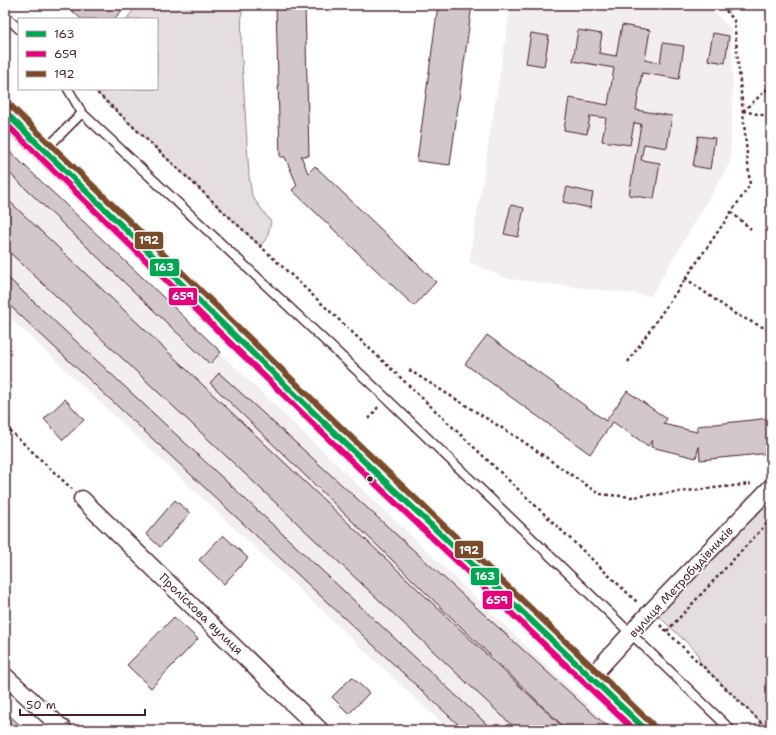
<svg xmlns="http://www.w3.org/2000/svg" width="776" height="735" font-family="'Shantell Sans',sans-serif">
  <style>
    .built { fill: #f2eeef }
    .green { fill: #e5dee0; stroke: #987e86 }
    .building { fill: #d2c7cb; stroke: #4a1f2b }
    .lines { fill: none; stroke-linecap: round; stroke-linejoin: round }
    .lane-casing { stroke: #4a1f2b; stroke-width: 11 }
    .street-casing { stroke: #4a1f2b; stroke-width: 19 }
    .primary-casing { stroke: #4a1f2b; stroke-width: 25 }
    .path { stroke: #4a1f2b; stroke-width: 2.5; stroke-dasharray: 3 3; stroke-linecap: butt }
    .lane { stroke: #fff; stroke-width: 8 }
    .street { stroke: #fff; stroke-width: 16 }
    .primary { stroke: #fff; stroke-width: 22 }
    .bus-1-casing { stroke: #fff; stroke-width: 9 }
    .bus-2-casing { stroke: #fff; stroke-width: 9 }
    .bus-3-casing { stroke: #fff; stroke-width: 9 }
    .bus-1 { stroke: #00a651; stroke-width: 6 }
    .bus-2 { stroke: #e5007d; stroke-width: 6 }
    .bus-3 { stroke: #7a4b2a; stroke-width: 6 }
    .bus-dot { fill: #4a1f2b; stroke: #fff; stroke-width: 1.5 }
    .labels { text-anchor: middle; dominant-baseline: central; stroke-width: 3.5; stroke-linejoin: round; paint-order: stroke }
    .street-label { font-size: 12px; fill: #4a1f2b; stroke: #fff }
    .line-badge { stroke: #fff; stroke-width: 1.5 }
    .badge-label { font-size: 11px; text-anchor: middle; font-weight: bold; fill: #fff }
  </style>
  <rect width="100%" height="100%" fill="#fff"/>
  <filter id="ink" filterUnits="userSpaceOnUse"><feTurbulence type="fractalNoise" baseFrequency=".025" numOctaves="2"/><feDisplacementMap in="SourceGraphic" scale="8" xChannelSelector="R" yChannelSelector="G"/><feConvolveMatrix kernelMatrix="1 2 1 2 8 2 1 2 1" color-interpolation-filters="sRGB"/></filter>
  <g filter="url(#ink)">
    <g class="built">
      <polygon points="511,5 706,5 731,28 733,85 730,163 651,296 508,279 469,262"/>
      <polygon points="5,147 614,730 449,730 5,313"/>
    </g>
    <g class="green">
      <polygon points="138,5 242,5 241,44 249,176 252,196 271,222 267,238 260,246 93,89 157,89 157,19 126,19"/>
      <polygon points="771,487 771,730 769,730 700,663 697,652 652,610"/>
    </g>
    <g class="building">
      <polygon points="66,5 127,5 114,19 81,19"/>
      <polygon points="276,5 305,5 309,156 301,156 308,173 315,166 436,282 414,306 292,190 297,185 285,157 280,157"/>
      <polygon points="438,5 472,5 450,165 417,161"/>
      <polygon points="536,5 553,5 553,8"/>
      <polygon points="622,25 650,30 645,60 660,63 663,43 684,46 679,79 642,73 636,110 672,116 667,148 644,144 641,160 660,163 654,199 629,195 641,124 634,123 630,145 602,141 606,118 590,116 587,134 564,130 569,98 608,105 614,68 573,61 578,30 602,34 599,53 616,56"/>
      <polygon points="531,33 549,36 544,66 526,63"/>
      <polygon points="713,33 729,36 725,63 708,60"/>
      <polygon points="698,136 715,138 710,169 693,166"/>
      <polygon points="5,147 221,352 210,364 5,169"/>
      <polygon points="567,187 593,193 590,208 563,202"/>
      <polygon points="5,197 566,730 517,730 5,248"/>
      <polygon points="511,205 524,208 518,237 504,234"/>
      <polygon points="5,275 493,730 464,730 5,301"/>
      <polygon points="487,335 606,421 627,391 667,419 663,424 697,432 697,426 770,418 771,453 700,460 699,446 696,458 651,447 652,440 648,446 613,422 590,454 465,364"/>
      <polygon points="219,373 611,730 567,730 210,383"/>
      <polygon points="65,399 84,420 63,440 44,419"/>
      <polygon points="175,500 190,513 160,547 146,534"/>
      <polygon points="223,535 248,558 224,584 199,560"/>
      <polygon points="174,617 198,639 151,688 127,665"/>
      <polygon points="352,677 369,693 349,714 332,697"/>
      <polygon points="7,713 23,728 21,730 5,730 5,715"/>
    </g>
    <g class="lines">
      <g class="lane-casing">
        <g id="lane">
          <polyline points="5,16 19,29"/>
          <polyline points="68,89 82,113"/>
          <polyline points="45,150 82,113 386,398 731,730"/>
        </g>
      </g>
      <g class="street-casing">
        <g id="street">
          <polyline points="82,499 320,730"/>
          <polyline points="5,676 64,730"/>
          <polyline points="591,677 652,610 771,487"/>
        </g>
      </g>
      <g class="primary-casing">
        <polyline id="primary" points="5,112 347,445 646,730"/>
      </g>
      <g class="path">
        <polyline points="93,89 402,379 638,603"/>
        <polyline points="743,111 771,86"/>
        <polyline points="743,111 771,117"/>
        <polyline points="731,212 751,229"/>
        <polyline points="685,278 735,314 771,331"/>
        <polyline points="628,362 750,185 734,20 721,5"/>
        <polyline points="409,370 518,438 599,494 631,497 751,484"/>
        <polyline points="369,419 378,407"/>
        <polyline points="5,426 72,489"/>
        <polyline points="660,625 769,730"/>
        <polyline points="667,631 771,519"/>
      </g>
      <use href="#lane" class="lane"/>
      <use href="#street" class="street"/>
      <use href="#primary" class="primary"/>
      <g class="bus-1-casing">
        <polyline id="bus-1" points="5,112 347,445 646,730"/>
      </g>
      <g class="bus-2-casing">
        <polyline id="bus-2" points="5,123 341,451 634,730"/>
      </g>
      <g class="bus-3-casing">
        <polyline id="bus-3" points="11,106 353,439 652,724"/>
      </g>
      <use href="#bus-1" class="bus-1"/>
      <use href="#bus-2" class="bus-2"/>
      <use href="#bus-3" class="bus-3"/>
    </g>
  </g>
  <circle class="bus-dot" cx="370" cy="479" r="3.5"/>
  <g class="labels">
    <g class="street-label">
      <text transform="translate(681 582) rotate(-47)">вулиця Метробудівників</text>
      <text transform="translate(201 614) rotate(44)">Проліскова вулиця</text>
    </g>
  </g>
  <g class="line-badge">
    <rect x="134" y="231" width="30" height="19" rx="4" fill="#7a4b2a"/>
    <rect x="149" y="258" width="31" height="19" rx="4" fill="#00a651"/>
    <rect x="168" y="287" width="30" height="19" rx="4" fill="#e5007d"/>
    <rect x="454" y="540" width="30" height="19" rx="4" fill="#7a4b2a"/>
    <rect x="470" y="567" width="30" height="19" rx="4" fill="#00a651"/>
    <rect x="482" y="590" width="31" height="20" rx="4" fill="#e5007d"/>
  </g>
  <g class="badge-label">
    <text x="149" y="244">192</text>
    <text x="164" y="271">163</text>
    <text x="183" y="300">659</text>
    <text x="469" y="554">192</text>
    <text x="485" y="580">163</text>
    <text x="497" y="604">659</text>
  </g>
  <rect width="776" height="735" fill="none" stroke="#fff" stroke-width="20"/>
  <rect x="10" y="10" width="756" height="715" fill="none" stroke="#4a1f2b" stroke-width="1.5" filter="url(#ink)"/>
  <rect x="18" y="18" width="140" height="72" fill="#ffffff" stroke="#b7a5aa"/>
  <rect x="26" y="31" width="20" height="6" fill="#00a651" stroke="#b7a5aa"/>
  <text x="54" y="38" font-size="12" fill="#4a1f2b">163</text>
  <rect x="26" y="51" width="20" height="6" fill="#e5007d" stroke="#b7a5aa"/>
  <text x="54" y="58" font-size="12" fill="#4a1f2b">659</text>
  <rect x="26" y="71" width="20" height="6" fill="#7a4b2a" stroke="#b7a5aa"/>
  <text x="54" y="78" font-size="12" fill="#4a1f2b">192</text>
  <path d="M20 709v6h125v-6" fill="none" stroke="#4a1f2b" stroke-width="2"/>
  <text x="26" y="709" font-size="12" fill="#4a1f2b" stroke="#ffffff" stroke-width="3" paint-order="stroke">50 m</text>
</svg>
